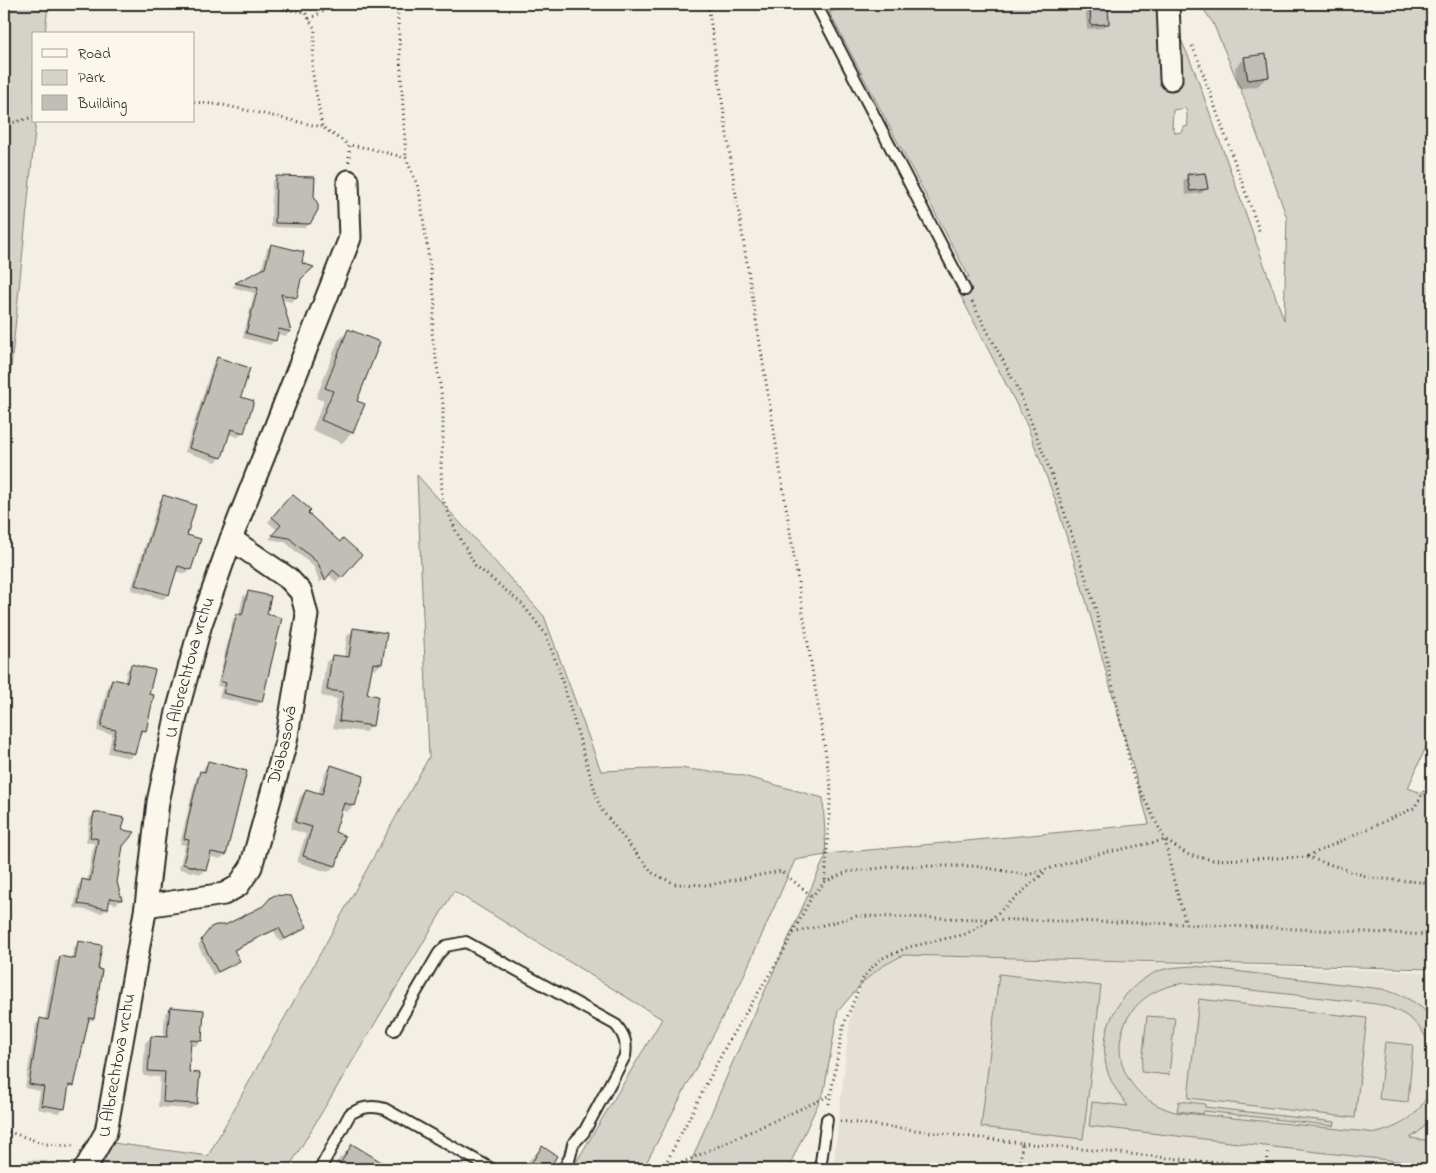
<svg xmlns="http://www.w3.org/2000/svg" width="1436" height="1173" font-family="'Indie Flower',sans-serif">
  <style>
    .built { fill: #e4e0d6 }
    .green { fill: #d5d2c9; stroke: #807e7a; fill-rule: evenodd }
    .shadow { fill: #0003 }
    .building { fill: #c0beb6; stroke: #2b2b2b }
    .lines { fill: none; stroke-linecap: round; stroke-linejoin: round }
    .service-casing { stroke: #2b2b2b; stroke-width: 14 }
    .minor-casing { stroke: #2b2b2b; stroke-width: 25 }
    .path { stroke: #2b2b2b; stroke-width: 3; stroke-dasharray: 1 4; stroke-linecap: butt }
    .service { stroke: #fbf7ec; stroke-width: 10 }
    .minor { stroke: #fbf7ec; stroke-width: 21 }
    .labels { text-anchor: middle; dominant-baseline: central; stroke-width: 5; stroke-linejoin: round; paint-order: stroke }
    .street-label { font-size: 18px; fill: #2b2b2b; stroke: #fbf7ec }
  </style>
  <rect width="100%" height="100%" fill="#f3efe4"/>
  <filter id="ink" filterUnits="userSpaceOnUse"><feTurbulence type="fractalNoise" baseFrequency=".02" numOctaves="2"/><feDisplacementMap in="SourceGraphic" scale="10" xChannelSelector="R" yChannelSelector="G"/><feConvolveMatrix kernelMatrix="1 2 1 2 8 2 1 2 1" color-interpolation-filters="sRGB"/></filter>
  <g filter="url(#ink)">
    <polygon class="built" points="903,955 1432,972 1432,1169 833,1169 851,1010 864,981 881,967"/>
    <g class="green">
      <polygon points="4,4 48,4 45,34 34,34 34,121 36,121 6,417 4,428"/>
      <path d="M863,4H1166L1195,72L1284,320L1287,218L1241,90L1213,23L1200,4H1432V733L1408,788L1432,797V969L903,955L881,967L864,981L838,1011L824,1091L792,1160L791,1169H688L731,1066L826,855L795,860L741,982L643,1169H572L662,1019L454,891L288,1169H99L113,1143L208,1156L429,757L417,475L544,616L601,771L678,768L740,775L823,798L826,854L1149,824L1085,597L1055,499L1026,423L952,279L969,277L829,12ZM1108,7L1109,23L1091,25L1090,8ZM1266,55L1269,77L1248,80L1244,57ZM1186,108L1188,126L1183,127V132L1175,133L1174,128H1172L1173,110ZM1196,172L1197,174L1205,173L1208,189L1190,191L1187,174Z"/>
      <path d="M1194,966L1382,989C1402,995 1420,1002 1432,1019V1054C1424,1024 1406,1011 1377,1004L1187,983C1105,990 1095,1090 1175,1112L1377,1133C1406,1125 1422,1113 1432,1084V1118L1420,1131L1410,1138L1432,1141V1165L1089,1126L1092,1102L1128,1106C1120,1095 1112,1085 1108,1073C1095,1033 1119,989 1156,972C1168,967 1181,967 1194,966Z"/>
      <polygon points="999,974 1101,986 1083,1139 981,1127"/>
      <polygon points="1199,999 1367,1018 1355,1118 1188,1098"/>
      <polygon points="1147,1016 1175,1018 1169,1075 1141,1072"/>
      <polygon points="1385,1042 1413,1045 1408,1102 1379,1099"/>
      <polygon points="1179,1101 1205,1104 1205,1107 1335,1122 1334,1126 1204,1111 1203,1114 1177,1111"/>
    </g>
    <g class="shadow">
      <polygon points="1090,9 1108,23 1103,28 1087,29 1086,14"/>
      <polygon points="1245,58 1268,76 1258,86 1238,89 1235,68"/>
      <polygon points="1188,176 1207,188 1202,193 1186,195 1183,181"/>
      <polygon points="277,177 309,224 304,228 271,227 272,182"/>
      <polygon points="271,245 300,279 296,297 291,302 281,299 290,332 286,336 277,334 275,340 270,345 243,338 254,293 232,287 236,284 261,271 267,249"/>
      <polygon points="348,331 356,402 363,405 352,433 342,443 312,430 324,401 316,398 338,341"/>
      <polygon points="217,359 239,397 243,433 238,437 228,434 221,457 216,462 185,452 213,363"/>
      <polygon points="164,497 186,535 199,539 190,570 185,574 175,571 167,595 163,599 131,590 159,501"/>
      <polygon points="287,500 307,513 340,543 360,555 336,582 328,574 320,583 314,567 285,542 269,539 277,530 268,522"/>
      <polygon points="248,592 265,615 280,619 261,702 256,706 219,698 222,687 217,686 233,619 239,615 243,597"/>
      <polygon points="354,629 381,664 375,670 370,669 366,695 376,697 372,726 365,732 333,728 337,699 321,696 326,662 333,656 344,658 347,636"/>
      <polygon points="132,666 148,695 144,730 140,735 134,753 130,758 108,753 112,734 97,731 108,685 112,681 124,683 127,670"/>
      <polygon points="208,763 225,855 220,859 208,856 205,869 201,874 179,869 185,845 180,844 196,778 202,774 204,767"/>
      <polygon points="331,767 354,805 347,812 341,810 333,833 335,866 328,872 297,862 306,834 290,829 300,797 306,790 318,794 325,773"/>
      <polygon points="94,814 121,831 116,882 121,900 116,904 108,902 107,909 102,913 74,908 78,885 83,880 87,881 94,843 86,842 90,818"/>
      <polygon points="305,927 301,932 280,942 274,931 234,951 238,960 234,965 213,975 198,945 212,928"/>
      <polygon points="79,942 97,970 93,1018 88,1023 86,1022 73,1085 67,1090 64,1109 59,1113 37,1109 40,1091 25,1088 36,1024 41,1020 45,1020 55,962 60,958 71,960 74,947"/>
      <polygon points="170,1008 201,1041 195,1046 190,1046 188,1073 196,1104 190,1109 158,1107 160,1077 143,1076 145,1043 151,1037 163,1038 165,1014"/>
      <polygon points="352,1146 391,1169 332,1169 337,1161"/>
      <polygon points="542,1148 556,1156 548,1169 523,1169 527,1162"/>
      <polygon points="4,1160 27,1162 29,1160 47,1161 46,1169 4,1169"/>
      <polygon points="1101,1165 1145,1169 1097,1169"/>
    </g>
    <g class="building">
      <polygon points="1108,7 1109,24 1091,25 1090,8"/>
      <polygon points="1266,54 1269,77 1248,80 1244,57"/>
      <polygon points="1205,173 1208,189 1190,191 1187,175"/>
      <polygon points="276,176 315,177 314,196 318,205 318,210 310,224 275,223"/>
      <polygon points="271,244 304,252 302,263 314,267 301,279 297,298 281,294 291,332 279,329 276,341 246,333 258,288 235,283 265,268"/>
      <polygon points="348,329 380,342 357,401 365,404 353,433 321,420 333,391 325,388"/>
      <polygon points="217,357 250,368 241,397 254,401 244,433 231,429 222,458 189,448"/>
      <polygon points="292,494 311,510 308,513 340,542 343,538 362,555 342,578 333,570 325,580 318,563 289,538 272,535 281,525 272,517"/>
      <polygon points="163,495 196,505 187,535 201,539 191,570 178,566 169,595 135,585"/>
      <polygon points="248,591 271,596 267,614 282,618 262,702 223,693 226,683 220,681 237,613 242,615"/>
      <polygon points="353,628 387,633 382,664 373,663 367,694 378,696 373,726 339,721 343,692 327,690 332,655 349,657"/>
      <polygon points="131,664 155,670 149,694 154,695 146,731 141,730 135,754 112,748 116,730 101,727 112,679 127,682"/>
      <polygon points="208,761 247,771 226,855 211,852 206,870 183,864 189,840 184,839 190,811 200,771 205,772"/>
      <polygon points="331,765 364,776 355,806 344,803 335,832 345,836 336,866 303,856 312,827 295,822 306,789 322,794"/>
      <polygon points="94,812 125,818 122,830 135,832 123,846 117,882 122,900 110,898 108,909 78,904 82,879 90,881 98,839 90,837"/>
      <polygon points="275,895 291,896 307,927 285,939 279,928 257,938 234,950 240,961 218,972 201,940 211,927 216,925 225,925 263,906 271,897"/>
      <polygon points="78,941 102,945 98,969 102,970 94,1019 89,1018 74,1086 69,1085 65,1109 41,1105 44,1087 29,1084 40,1018 48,1020 60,956 75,959"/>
      <polygon points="170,1007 204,1010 202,1041 191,1040 189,1072 200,1073 197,1104 163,1102 165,1072 148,1071 151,1036 167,1037"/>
      <polygon points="352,1144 393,1169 337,1169"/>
      <polygon points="542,1146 557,1156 549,1169 528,1169"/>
    </g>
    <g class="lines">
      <g class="service-casing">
        <g id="service">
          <polyline points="816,4 965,290"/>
          <path d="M394,1030L439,953L446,946L466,942L616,1025C625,1036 627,1043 625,1056L584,1132L573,1144L570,1157L564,1169"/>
          <path d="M320,1169L350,1114C362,1107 372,1105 385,1109L492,1169"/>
          <polyline points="820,1169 827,1119"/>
        </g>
      </g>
      <g class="minor-casing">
        <g id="minor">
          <polyline points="1168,4 1171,79"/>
          <path id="s1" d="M146,906L224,894L238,886L251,867L286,742L307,615L301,592L289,579L231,539"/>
          <path id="s2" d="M85,1169L106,1132L146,906L158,802L177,712L201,624L231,539L350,238L348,181"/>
        </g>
      </g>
      <g class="path">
        <polyline points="242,4 305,12 315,29 312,69 322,127 349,145"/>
        <polyline points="397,4 406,158"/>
        <polyline points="708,4 733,176 831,787 825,882"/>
        <polyline points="309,19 337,4"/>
        <polyline points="1192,46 1198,59 1260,233"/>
        <polyline points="4,61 8,4"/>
        <polyline points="194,102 223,105 322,127"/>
        <polyline points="4,125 34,117"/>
        <polyline points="349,162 349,145 368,148 406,158 419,189 435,303 432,333 443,404 443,442 441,465 442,497 456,531 475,565 522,604 545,633 558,667 600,808 635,852 653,873 675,884 709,885 781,871 812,896"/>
        <polyline points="972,302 1019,391 1053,478 1094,603 1133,776 1165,840 1172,874 1186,924"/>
        <polyline points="1308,856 1414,808 1432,778"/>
        <polyline points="793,933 857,916 1186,924 1432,935"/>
        <polyline points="829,1104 843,1027 864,976 880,959 909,947 966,934 990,920 1046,871"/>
        <polyline points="840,1121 1022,1143 1020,1169"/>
        <polyline points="4,1130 45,1144 76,1146"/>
        <polyline points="1022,1143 1208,1162 1221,1162 1262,1169"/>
        <polyline points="663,1169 729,1040 782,954 812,896 825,882 847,872 897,866 975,866 1028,875 1094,855 1165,840 1189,855 1213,860 1307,857 1372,878 1432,883"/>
        <polyline points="668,1169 831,1095"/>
        <polyline points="1267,1169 1268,1152"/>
      </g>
      <use href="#service" class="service"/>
      <use href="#minor" class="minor"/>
    </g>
  </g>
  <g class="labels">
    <g class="street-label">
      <text stroke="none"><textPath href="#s2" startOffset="515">U Albrechtova vrchu</textPath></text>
      <text stroke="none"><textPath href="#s1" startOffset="244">Diabasová</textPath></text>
      <text stroke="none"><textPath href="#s2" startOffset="110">U Albrechtova vrchu</textPath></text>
    </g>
  </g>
  <rect width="1436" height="1173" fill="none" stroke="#fbf7ec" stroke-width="20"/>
  <rect x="10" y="10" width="1416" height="1153" fill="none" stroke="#2b2b2b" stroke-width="2" filter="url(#ink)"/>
  <rect x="32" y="32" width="162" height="90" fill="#fbf7ec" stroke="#a8a59f"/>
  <rect x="42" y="49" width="25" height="8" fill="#fbf7ec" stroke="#a8a59f"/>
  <text x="78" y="58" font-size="15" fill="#2b2b2b">Road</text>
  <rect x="42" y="70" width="25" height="15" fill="#d5d2c9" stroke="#a8a59f"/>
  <text x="78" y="82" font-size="15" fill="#2b2b2b">Park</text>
  <rect x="42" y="95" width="25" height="15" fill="#c0beb6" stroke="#a8a59f"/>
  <text x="78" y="108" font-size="15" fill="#2b2b2b">Building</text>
</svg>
